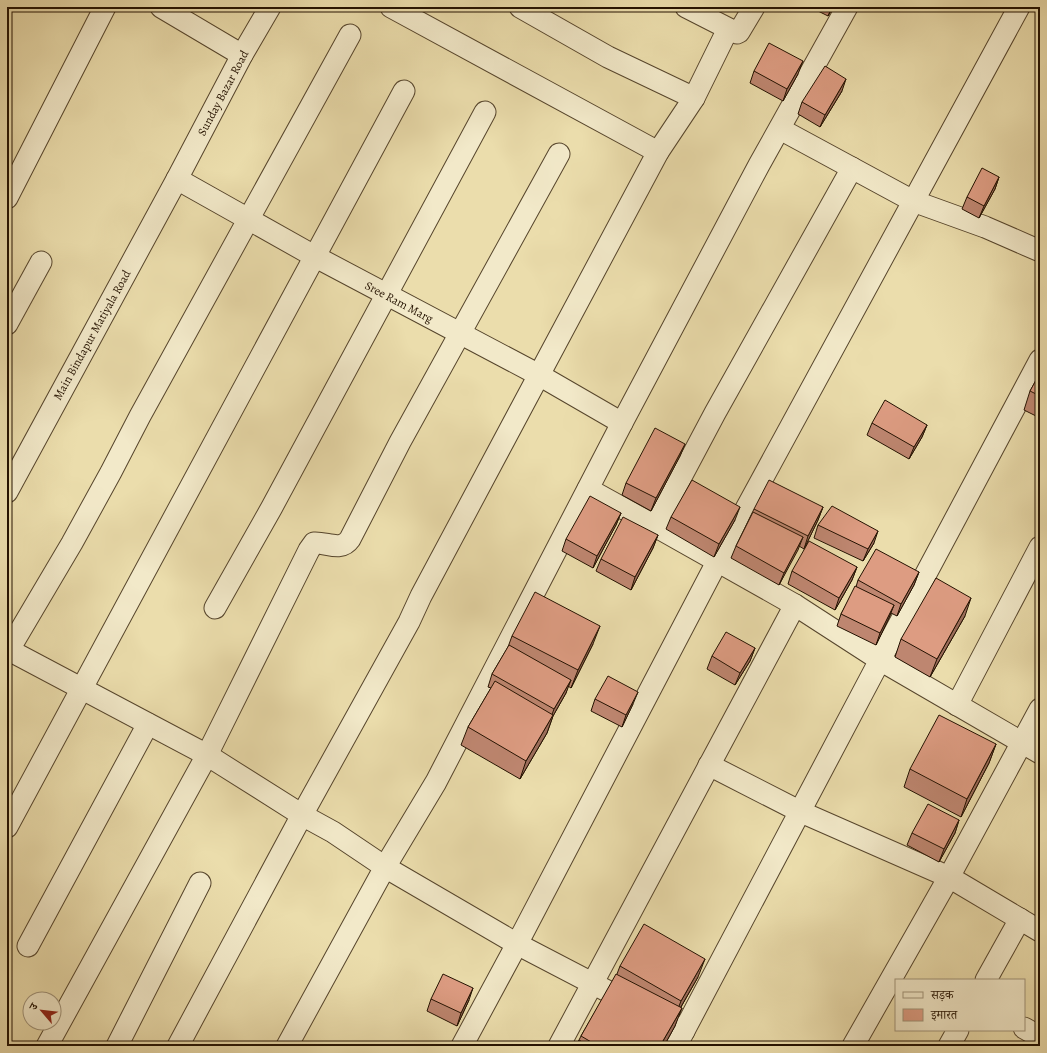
<svg xmlns="http://www.w3.org/2000/svg" width="1047" height="1053" font-family="Alegreya,'Noto Serif Devanagari',serif">
  <style>
    .lines { fill: none; stroke-linecap: round; stroke-linejoin: round }
    .street-casing { stroke: #56452c; stroke-width: 23 }
    .street { stroke: #f2e9c9; stroke-width: 21 }
    .wall { fill: #be8670; stroke: #241201 }
    .shaded-wall { fill: #9b6d5b; stroke: #241201 }
    .building { fill: #dd9c82; stroke: #241201 }
    .labels { text-anchor: middle; dominant-baseline: central; stroke-width: 3.5; stroke-linejoin: round; paint-order: stroke }
    .street-label { font-size: 12px; fill: #241201; stroke: #f2e9c9 }
  </style>
  <rect width="100%" height="100%" fill="#ebddac"/>
  <filter id="stains"><feTurbulence type="fractalNoise" baseFrequency=".005" numOctaves="4"/><feColorMatrix values="0 0 0 0 .2 0 0 0 0 .09 0 0 0 0 .02 0 0 0 .5 -.17"/></filter>
  <radialGradient id="worn" r=".72"><stop offset=".6" stop-color="#630" stop-opacity="0"/><stop offset="1" stop-color="#630" stop-opacity=".3"/></radialGradient>
  <g class="lines">
    <g class="street-casing">
      <g id="street">
        <polyline points="161,7 242,55"/>
        <polyline points="391,7 658,152"/>
        <polyline points="520,7 608,57 694,98"/>
        <polyline points="686,7 737,33 739,32 754,7"/>
        <polyline points="780,129 913,201 985,227 1040,251"/>
        <polyline points="177,179 314,256 539,375 622,423"/>
        <polyline points="7,198 105,7"/>
        <polyline points="7,324 41,262"/>
        <polyline points="588,489 655,526 715,413 852,168"/>
        <polyline points="7,492 177,179 242,55 270,7"/>
        <polyline points="655,526 795,605 880,660 1040,360"/>
        <polyline points="215,608 272,507 485,112"/>
        <polyline points="7,649 207,755 302,815 333,832 385,867 517,944 684,1031"/>
        <polyline points="7,653 72,543 111,472 140,416 350,35"/>
        <polyline points="957,705 1040,547"/>
        <polyline points="709,765 801,812 949,877 1040,931"/>
        <polyline points="7,827 404,91"/>
        <polyline points="28,946 148,724"/>
        <polyline points="986,980 1020,919"/>
        <polyline points="1024,1028 1040,1037"/>
        <path d="M47,1046L207,755L309,550L314,543C327,542 341,552 350,539L400,442L559,154"/>
        <polyline points="117,1046 200,883"/>
        <polyline points="178,1046 302,815 409,622 421,596 658,152 694,98 728,29"/>
        <polyline points="287,1046 385,867 436,782 622,423 759,165 847,7"/>
        <polyline points="462,1046 517,944 717,562 1019,7"/>
        <polyline points="559,1046 795,605"/>
        <polyline points="676,1046 880,660 1040,753"/>
        <polyline points="853,1046 949,877 1040,709"/>
        <polyline points="949,1046 958,1030"/>
      </g>
    </g>
    <use href="#street" class="street"/>
  </g>
  <g class="wall">
    <polygon points="810,7 833,7 828,16"/>
    <polygon points="754,71 798,74 783,101 750,83"/>
    <polygon points="842,91 820,127 798,114 802,102"/>
    <polygon points="999,177 995,189 979,218 962,209 967,197"/>
    <polygon points="1040,373 1040,418 1024,410 1030,391"/>
    <polygon points="872,423 927,425 922,437 909,459 867,435"/>
    <polygon points="685,444 680,456 651,511 622,495 626,483"/>
    <polygon points="823,507 818,520 804,549 799,546 779,585 731,558 736,546 754,509"/>
    <polygon points="621,513 616,525 593,568 562,551 566,539"/>
    <polygon points="671,517 735,520 714,557 666,529"/>
    <polygon points="818,525 874,543 863,561 814,538"/>
    <polygon points="658,535 653,548 631,590 596,571 601,559"/>
    <polygon points="857,567 852,580 835,610 788,584 792,571"/>
    <polygon points="919,572 914,585 897,616 891,613 876,645 837,626 841,614 856,587 858,580"/>
    <polygon points="965,616 930,677 895,657 901,639"/>
    <polygon points="512,636 593,644 571,688 568,686 566,693 553,716 547,733 520,779 461,745 468,727 491,688 488,687 492,674 508,647"/>
    <polygon points="755,648 750,661 735,685 707,669 712,656"/>
    <polygon points="595,699 633,704 622,727 591,711"/>
    <polygon points="996,744 989,763 961,817 904,787 910,769"/>
    <polygon points="959,820 955,833 939,862 907,845 912,833"/>
    <polygon points="620,966 698,977 681,1007 675,1026 664,1046 576,1046 581,1036 617,974"/>
    <polygon points="431,999 469,1000 457,1026 427,1011"/>
  </g>
  <g class="shaded-wall">
    <polygon points="832,7 833,7 828,16"/>
    <polygon points="803,61 798,74 783,101 787,89"/>
    <polygon points="846,79 842,91 820,127 825,115"/>
    <polygon points="999,177 995,189 979,218 984,206"/>
    <polygon points="927,425 922,437 909,459 914,447"/>
    <polygon points="685,444 680,456 651,511 656,498"/>
    <polygon points="740,507 735,520 714,557 719,544"/>
    <polygon points="823,507 818,520 804,549 808,536"/>
    <polygon points="621,513 616,525 593,568 597,556"/>
    <polygon points="878,531 874,543 863,561 868,549"/>
    <polygon points="658,535 653,548 631,590 635,577"/>
    <polygon points="803,537 798,550 779,585 784,573"/>
    <polygon points="857,567 852,580 835,610 839,598"/>
    <polygon points="919,572 914,585 897,616 901,604"/>
    <polygon points="971,598 965,616 930,677 937,659"/>
    <polygon points="894,605 889,618 876,645 880,633"/>
    <polygon points="600,626 593,644 571,688 578,670"/>
    <polygon points="755,648 750,661 735,685 740,673"/>
    <polygon points="571,680 566,693 553,716 547,733 520,779 526,761 550,720 554,709"/>
    <polygon points="638,692 633,704 622,727 626,715"/>
    <polygon points="996,744 989,763 961,817 967,799"/>
    <polygon points="959,820 955,833 939,862 944,849"/>
    <polygon points="705,959 698,977 674,1019 681,1001"/>
    <polygon points="473,988 469,1000 457,1026 461,1013"/>
    <polygon points="682,1008 675,1026 664,1046 660,1046"/>
  </g>
  <g class="building">
    <polygon points="769,43 803,61 787,89 754,71"/>
    <polygon points="825,66 846,79 825,115 802,102"/>
    <polygon points="982,168 999,177 984,206 967,197"/>
    <polygon points="1040,373 1040,396 1030,391"/>
    <polygon points="885,400 927,425 914,447 872,423"/>
    <polygon points="655,428 685,444 656,498 626,483"/>
    <polygon points="692,480 740,507 719,544 671,517"/>
    <polygon points="769,480 823,507 808,536 754,509"/>
    <polygon points="590,496 621,513 597,556 566,539"/>
    <polygon points="832,506 878,531 868,549 818,525"/>
    <polygon points="753,512 803,537 784,573 736,546"/>
    <polygon points="623,517 658,535 635,577 601,559"/>
    <polygon points="809,541 857,567 839,598 792,571"/>
    <polygon points="876,549 919,572 901,604 858,580"/>
    <polygon points="936,578 971,598 937,659 901,639"/>
    <polygon points="855,586 894,605 880,633 841,614"/>
    <polygon points="535,592 600,626 578,670 512,636"/>
    <polygon points="726,632 755,648 740,673 712,656"/>
    <polygon points="509,645 571,680 554,709 492,674"/>
    <polygon points="608,676 638,692 626,715 595,699"/>
    <polygon points="495,681 553,715 526,761 468,727"/>
    <polygon points="939,715 996,744 967,799 910,769"/>
    <polygon points="928,804 959,820 944,849 912,833"/>
    <polygon points="644,924 705,959 681,1001 620,966"/>
    <polygon points="7,971 10,973 7,978"/>
    <polygon points="443,974 473,988 461,1013 431,999"/>
    <polygon points="616,974 682,1008 660,1046 598,1046 581,1036"/>
    <polygon points="579,1040 589,1046 576,1046"/>
  </g>
  <g class="labels">
    <g class="street-label">
      <text transform="translate(223 93) rotate(-62)">Sunday Bazar Road</text>
      <text transform="translate(399 302) rotate(28)">Sree Ram Marg</text>
      <text transform="translate(92 335) rotate(-61)">Main Bindapur Matiyala Road</text>
    </g>
  </g>
  <rect width="1047" height="1053" fill="none" stroke="#ebddac" stroke-width="24"/>
  <rect x="8" y="8" width="1031" height="1037" fill="none" stroke="#241201" stroke-width="2"/>
  <rect x="12" y="12" width="1023" height="1029" fill="none" stroke="#241201"/>
  <rect x="895" y="979" width="130" height="52" fill="#f2e9c9" stroke="#a09379"/>
  <rect x="903" y="992" width="20" height="6" fill="#f2e9c9" stroke="#a09379"/>
  <text x="931" y="999" font-size="12" fill="#241201">सड़क</text>
  <rect x="903" y="1009" width="20" height="12" fill="#dd9c82" stroke="#a09379"/>
  <text x="931" y="1019" font-size="12" fill="#241201">इमारत</text>
  <g transform="translate(42 1011) rotate(298)"><circle r="19" fill="#f2e9c9" stroke="#a09379"/>
  <path d="M0-3L7 15L0 10L-7 15Z" fill="#8f2418"/>
  <text y="-6" font-size="11" font-weight="bold" text-anchor="middle" fill="#241201">उ</text>
  </g>
  <rect width="100%" height="100%" filter="url(#stains)"/>
  <rect width="100%" height="100%" fill="url(#worn)"/>
</svg>
